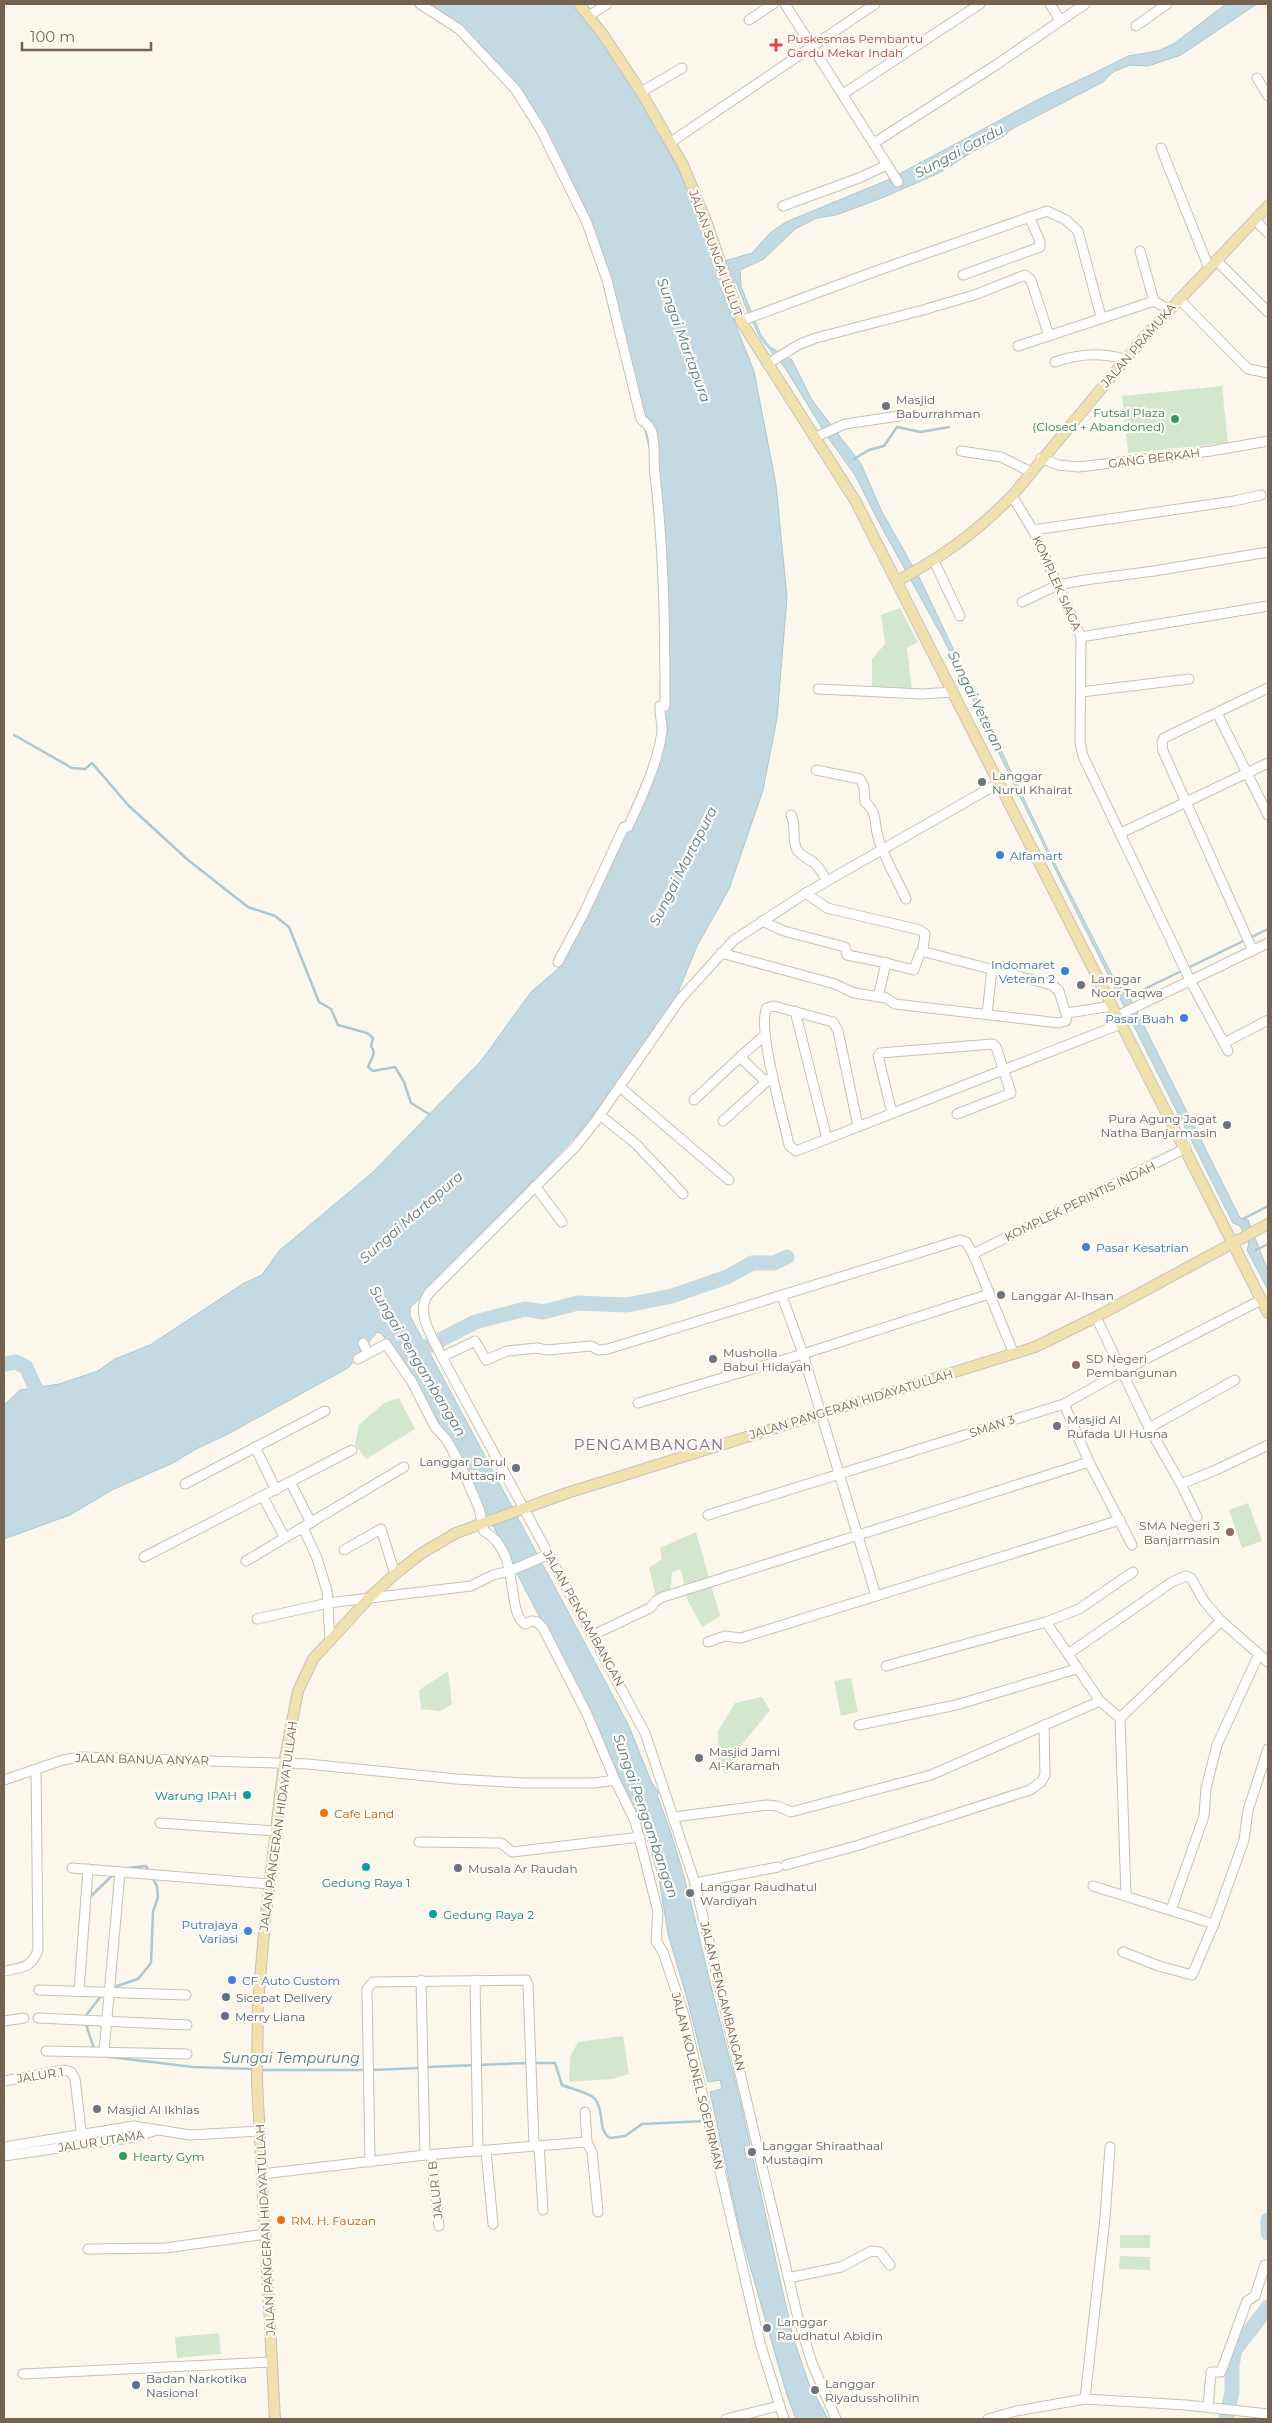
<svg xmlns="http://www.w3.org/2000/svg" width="1272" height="2423" font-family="Montserrat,sans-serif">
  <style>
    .green { fill: #d4e7cc }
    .water { fill: #c3dae3; stroke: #abc7d3 }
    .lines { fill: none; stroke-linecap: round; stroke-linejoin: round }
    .stream { stroke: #abc7d3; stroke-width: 2.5 }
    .river { stroke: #c3dae3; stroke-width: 15 }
    .minor-casing { stroke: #cabfb1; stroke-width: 11 }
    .major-casing { stroke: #c7c1ba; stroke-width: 12 }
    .minor { stroke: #fff; stroke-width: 9 }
    .major { stroke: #f0e1af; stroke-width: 10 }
    .health-dot { fill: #e0444e; stroke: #fdfbf3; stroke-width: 2 }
    .worship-dot { fill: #6b7280; stroke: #fdfbf3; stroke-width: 2 }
    .leisure-dot { fill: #2e9e5b; stroke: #fdfbf3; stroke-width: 2 }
    .shop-dot { fill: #3f7fe0; stroke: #fdfbf3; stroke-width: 2 }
    .education-dot { fill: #8d6e63; stroke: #fdfbf3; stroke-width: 2 }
    .culture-dot { fill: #0f9aa8; stroke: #fdfbf3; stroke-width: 2 }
    .food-dot { fill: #e8710a; stroke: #fdfbf3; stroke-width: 2 }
    .service-dot { fill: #5c6f8a; stroke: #fdfbf3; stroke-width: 2 }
    .labels { text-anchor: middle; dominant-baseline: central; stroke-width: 4.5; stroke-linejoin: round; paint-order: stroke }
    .health-label { font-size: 12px; fill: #be3a42; stroke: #fdfbf3; text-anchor: start }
    .street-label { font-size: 12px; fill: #746352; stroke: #fdfbf3 }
    .worship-label { font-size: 12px; fill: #5b616d; stroke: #fdfbf3; text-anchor: start }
    .leisure-label { font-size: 12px; fill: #27864d; stroke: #fdfbf3; text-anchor: end }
    .shop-label { font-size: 12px; fill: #366cbe; stroke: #fdfbf3; text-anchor: start }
    .education-label { font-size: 12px; fill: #785e54; stroke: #fdfbf3; text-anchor: start }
    .culture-label { font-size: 12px; fill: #0d838f; stroke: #fdfbf3; text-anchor: end }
    .food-label { font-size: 12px; fill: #c56008; stroke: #fdfbf3; text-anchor: start }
    .service-label { font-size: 12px; fill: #4e5e75; stroke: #fdfbf3; text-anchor: start }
    .water-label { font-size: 14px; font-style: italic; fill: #52798a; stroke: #fdfbf3 }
    .quarter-label { font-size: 15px; letter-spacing: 1px; fill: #886a8e; stroke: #fdfbf3 }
  </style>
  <rect width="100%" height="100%" fill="#fbf7ed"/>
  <g class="green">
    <polygon points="1222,386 1228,443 1128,453 1122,396"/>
    <polygon points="900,608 918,642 907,648 912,689 872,688 872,659 885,644 881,615"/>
    <polygon points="399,1398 415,1429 366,1459 355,1444 359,1425 384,1403"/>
    <polygon points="1248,1503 1262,1541 1242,1548 1229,1510"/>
    <polygon points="696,1532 720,1616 702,1627 687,1599 681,1569 672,1572 671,1588 656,1596 649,1568 662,1559 660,1548"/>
    <polygon points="448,1671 452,1704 441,1711 421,1709 419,1690"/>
    <polygon points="851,1678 858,1712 841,1716 834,1681"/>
    <polygon points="762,1697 770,1710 740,1747 734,1769 726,1774 719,1767 718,1731 735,1703"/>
    <polygon points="623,2036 629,2074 612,2079 569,2082 570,2057 578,2042"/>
    <rect x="1120" y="2235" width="30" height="13"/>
    <polygon points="1120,2256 1150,2257 1150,2270 1119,2269"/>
    <polygon points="219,2333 221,2354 177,2358 175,2337"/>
  </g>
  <path class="water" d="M424,4H573L611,52L646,109L693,198L714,264L752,253L770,233L786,222L890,179L1041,98L1094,73L1128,56L1158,51L1175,43L1226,4H1257L1181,55L1148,66L1130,65L1113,72L1103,82L1010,130L1004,136L972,152L939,173L882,198L836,215L817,218L795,229L764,259L740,270L741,287L761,335L770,347L792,360L812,400L861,464L882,512L921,581L1052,858L1114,979L1129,996L1240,1218L1248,1220L1268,1271V1290L1247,1250L1249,1243L1240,1226L1233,1223L1062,883L943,638L876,517L855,475L827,436L785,368L760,338L744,303L737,284L734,281L721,288L754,371L776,485L787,597L777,718L763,790L729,889L697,946L674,1002L617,1083L577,1135L410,1308V1316L628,1724L651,1781L659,1793L657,1795C682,1857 695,1921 711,1986C724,2039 739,2091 750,2145L744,2146L746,2159H753L793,2337L809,2384L828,2419H796L786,2392L740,2231L710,2092L722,2089L720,2080L708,2082L687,1998L668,1934L659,1878L646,1835L592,1716L525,1589L457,1454L408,1369L382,1334L377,1332L348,1368L228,1434L194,1450L175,1462L112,1490L70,1515L4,1539V1405L20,1390L59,1384L98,1371L115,1359L150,1345L244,1283L262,1275L279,1251L373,1172L481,1061L531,992L560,967L582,926L665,728L664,617L653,465L610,280L530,109L462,29Z"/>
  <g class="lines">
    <g class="stream">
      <polyline points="854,459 869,450 884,446 897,427 921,432 949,427"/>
      <path d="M14,735L72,768L85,769L92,763L128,805L188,860L248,907L275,916L289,927L319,1002L331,1009L338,1025L367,1033L373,1038L371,1046C377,1053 371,1059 368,1067L373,1071L395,1067L404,1082L411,1103L429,1114"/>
      <polyline points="1128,997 1268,929"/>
      <polyline points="1243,1219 1268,1206"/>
      <polyline points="1256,1250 1268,1244"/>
      <polyline points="119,1869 146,1866 149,1872"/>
      <polyline points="91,1896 115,1873"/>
      <polyline points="111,1988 138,1979 151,1963 153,1912 158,1897 157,1886 152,1877"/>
      <polyline points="84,2018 101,1996"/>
      <polyline points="86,2024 94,2049"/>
      <polyline points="102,2056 193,2067 253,2069"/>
      <path d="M533,2063H555L562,2085C571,2089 589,2092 595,2099C605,2111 597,2130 610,2138L625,2136L642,2124L705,2121"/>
      <polyline points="426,2067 528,2063"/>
      <polyline points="259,2070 366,2070"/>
      <polyline points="371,2070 421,2068"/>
    </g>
    <g class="river">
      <polyline points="415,1353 475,1322 525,1309 543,1312 578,1303 627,1305 672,1296 727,1277 752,1263 774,1263 787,1257"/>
      <polyline points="4,1364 16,1362 26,1367 43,1405"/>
      <polyline points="1268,2220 1268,2233"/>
      <polyline points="1226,2419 1232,2392 1232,2365 1235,2350 1268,2307"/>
    </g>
    <g class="minor-casing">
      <g id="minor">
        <path d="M420,4L459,29L516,90L541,130L587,223L607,280L641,419C646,423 650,426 652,433C656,448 653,461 655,475C664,551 665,629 665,706H660C659,715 663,723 662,732C657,766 642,796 628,827H624L584,913L558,962"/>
        <polyline points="785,4 898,182"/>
        <polyline points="1050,4 1060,20"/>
        <polyline points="589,16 607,4"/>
        <polyline points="749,20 773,4"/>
        <polyline points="1136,26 1167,4"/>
        <polyline points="1257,78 1268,96"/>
        <polyline points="641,92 682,68"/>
        <polyline points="843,94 980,4"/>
        <polyline points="671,142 875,4"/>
        <polyline points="874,143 996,65 1085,4"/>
        <polyline points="1161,148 1209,268"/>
        <polyline points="783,206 859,178 887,165"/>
        <polyline points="1255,220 1268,233"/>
        <polyline points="1140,251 1154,301"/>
        <polyline points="1216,260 1268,312"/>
        <polyline points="963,275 1040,247 1040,241 1029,217"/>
        <polyline points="1179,299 1248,369 1268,373"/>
        <polyline points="741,321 876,271 1047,211 1066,220 1078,231 1101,317"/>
        <polyline points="1018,346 1154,301 1169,310"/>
        <path d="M1055,362C1080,353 1100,353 1126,359"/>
        <polyline points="767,364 800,344 816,338 923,310 977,294 1025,275 1031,280 1049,336"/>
        <polyline points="816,437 845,424 899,416"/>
        <polyline points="961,451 1001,457 1031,472"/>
        <polyline points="1041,458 1058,465 1079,467 1211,451 1268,441"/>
        <polyline points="1012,496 1033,530 1081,637 1080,742 1083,756 1190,980 1228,1051"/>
        <polyline points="1033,530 1234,501 1261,495"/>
        <polyline points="934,561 960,616"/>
        <polyline points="1022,602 1058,585 1085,580 1154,571 1268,552"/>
        <polyline points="1081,637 1268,606"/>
        <polyline points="818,689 922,694 953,692"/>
        <polyline points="1081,692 1189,679"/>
        <polyline points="1217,713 1268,815"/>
        <path d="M816,770L860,779L864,787L865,802C879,815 873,821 878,837C883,857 898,880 906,899"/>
        <path d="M791,815C797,826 791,838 797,850C801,856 807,858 813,862C819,866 823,875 827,881"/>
        <polyline points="1121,833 1268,763"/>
        <polyline points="806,893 827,908 920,930 925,934 923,948 925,952 1052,985 1059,991 1066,1014"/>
        <polyline points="762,921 784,931 845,947 847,955 887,963"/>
        <polyline points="1253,951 1163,751 1162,742 1164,738 1268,688"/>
        <polyline points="721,953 835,984 854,993 886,998 895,1004 1059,1023 1066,1021 1067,1013 1112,1006"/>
        <polyline points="878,997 886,963 914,970 920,953 924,950"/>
        <polyline points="795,1011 827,1139"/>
        <polyline points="987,1014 992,969"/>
        <polyline points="1117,1016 1268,943"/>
        <polyline points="1224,1043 1268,1020"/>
        <polyline points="740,1057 764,1036"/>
        <polyline points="620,1087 729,1180"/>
        <polyline points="694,1100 740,1057 766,1082 773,1076"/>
        <polyline points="892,1113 878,1056 880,1053 993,1044 996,1047 1011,1093 957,1114"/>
        <polyline points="600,1115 636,1144 683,1194"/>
        <polyline points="723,1121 766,1082"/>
        <path d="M858,1126L838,1031L833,1022L774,1006L767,1008C756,1026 784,1120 789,1145L796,1151L1121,1024"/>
        <polyline points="535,1186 562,1222"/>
        <polyline points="973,1254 1186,1148"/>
        <polyline points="782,1296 803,1354 876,1596"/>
        <polyline points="1096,1317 1149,1428 1181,1484 1197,1517"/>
        <polyline points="363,1343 368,1353"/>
        <polyline points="442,1357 475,1341 486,1360 507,1351 537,1348 547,1350 591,1346 599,1350 608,1349 960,1240 966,1242 973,1254 1014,1354"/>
        <path d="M358,1359L386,1344L412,1382L435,1427L446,1439L459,1462L479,1508L484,1531C522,1552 505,1611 525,1624L532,1621L537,1622L543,1628L587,1714L615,1780L635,1821L658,1912L656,1941L663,1952L684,2015L760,2343L784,2419"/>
        <polyline points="638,1403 803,1354 989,1294"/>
        <polyline points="1064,1404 1089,1462 1132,1545"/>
        <polyline points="1149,1428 1235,1380"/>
        <polyline points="255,1447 276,1490"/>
        <polyline points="291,1483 311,1523"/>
        <polyline points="185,1484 325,1411"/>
        <polyline points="1181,1484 1216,1470 1268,1445"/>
        <polyline points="263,1497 285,1538"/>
        <polyline points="708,1515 1064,1404 1130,1367 1261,1300"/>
        <polyline points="303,1528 317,1558 327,1591 330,1640"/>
        <polyline points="344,1550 381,1529 395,1574"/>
        <polyline points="144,1557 352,1450"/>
        <polyline points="246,1561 404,1467"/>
        <polyline points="257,1619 328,1603 471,1586 493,1575 510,1571 549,1554"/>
        <polyline points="593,1635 650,1608 657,1600 663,1597 1089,1462"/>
        <polyline points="708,1642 725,1636 741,1638 1120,1520"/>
        <polyline points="1068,1654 1046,1622 1079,1609 1133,1572"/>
        <polyline points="886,1666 1046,1622"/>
        <polyline points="1120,1718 1100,1701 1068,1654 1172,1582 1186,1576 1191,1578 1204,1601 1221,1621"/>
        <polyline points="859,1725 956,1705 1076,1669"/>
        <polyline points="4,1780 63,1760 80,1757 308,1764 456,1779 523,1783 595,1783 615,1780"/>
        <polyline points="674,1817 767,1805 777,1806 791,1812 931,1775 1100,1701"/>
        <polyline points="160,1823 275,1831"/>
        <polyline points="419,1842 501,1843 512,1852 640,1837"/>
        <polyline points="786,1865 856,1846 1030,1790 1041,1782 1045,1775 1044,1725"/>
        <polyline points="72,1868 269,1884"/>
        <polyline points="695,1883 778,1867"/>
        <polyline points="1093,1886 1214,1924"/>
        <polyline points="1126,1895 1120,1718 1221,1621 1268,1662"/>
        <polyline points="1171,1910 1204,1816 1206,1788 1217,1745 1258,1656"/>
        <polyline points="1123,1952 1159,1966 1192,1975 1214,1924 1244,1840 1248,1810 1268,1749"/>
        <path d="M4,1971C21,1968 32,1968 38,1950L36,1769"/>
        <polyline points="421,1980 425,2155"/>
        <polyline points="475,1980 478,2151"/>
        <polyline points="39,1990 186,1995"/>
        <polyline points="79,1991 88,1869"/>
        <polyline points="38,2018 187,2025"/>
        <polyline points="4,2021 24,2018"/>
        <polyline points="46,2051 187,2054"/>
        <polyline points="104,2051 120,1872"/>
        <polyline points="4,2081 65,2070 71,2072 75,2079 82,2139"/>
        <polyline points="585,2112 587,2142 592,2152 598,2212"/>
        <polyline points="539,2145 543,2210"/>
        <polyline points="4,2147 134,2126 190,2135 259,2131"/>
        <polyline points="486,2151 493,2224"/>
        <polyline points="431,2155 439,2226"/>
        <polyline points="4,2156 135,2137 157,2130"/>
        <polyline points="370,2162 367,1989 373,1982 526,1980 528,1985 534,2146"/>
        <polyline points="262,2174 425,2155 587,2142"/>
        <polyline points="88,2249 165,2248 266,2234"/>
        <polyline points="788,2278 841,2267 871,2251 880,2252 890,2265"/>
        <polyline points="23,2374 272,2362"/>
        <polyline points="1085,2399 1105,2218 1110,2147"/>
        <polyline points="1208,2407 1211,2372 1221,2372 1247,2301 1255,2296 1265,2265"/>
        <polyline points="726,2419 779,2406"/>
        <path d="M836,2419L812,2363L797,2314L695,1883L645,1733L442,1357C433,1338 414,1312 429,1293L575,1147L595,1122L681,998L734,940L806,893L999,783"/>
        <polyline points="988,2419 1016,2411 1085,2399 1186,2405 1268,2414"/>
      </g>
    </g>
    <g class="major-casing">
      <g id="major">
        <polyline points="579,4 604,36 641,92 683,165 706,221 741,321 856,502 1268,1313"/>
        <path d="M897,581C944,556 975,533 1012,496L1145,336L1268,206"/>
        <polyline points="275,2419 257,2081 258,2002 265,1922 284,1763 298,1691 313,1659 369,1598 395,1574 422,1553 456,1533 567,1493 1035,1347 1096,1317 1268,1224"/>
      </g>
    </g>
    <use href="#minor" class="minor"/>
    <use href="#major" class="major"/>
  </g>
  <path class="health-dot" d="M773.5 37.5h5v5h5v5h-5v5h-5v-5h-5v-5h5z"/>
  <g class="worship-dot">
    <circle cx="886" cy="406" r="5"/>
    <circle cx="982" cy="782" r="5"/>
    <circle cx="1081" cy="985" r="5"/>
    <circle cx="1227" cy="1125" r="5"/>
    <circle cx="1001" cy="1295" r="5"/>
    <circle cx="713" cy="1359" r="5"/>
    <circle cx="1057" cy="1426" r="5"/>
    <circle cx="516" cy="1468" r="5"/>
    <circle cx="699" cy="1758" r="5"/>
    <circle cx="458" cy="1868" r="5"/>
    <circle cx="690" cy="1893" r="5"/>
    <circle cx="97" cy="2109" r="5"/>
    <circle cx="752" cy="2152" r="5"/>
    <circle cx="767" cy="2328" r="5"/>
    <circle cx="815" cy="2390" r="5"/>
  </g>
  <g class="leisure-dot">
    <circle cx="1175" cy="419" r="5"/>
    <circle cx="123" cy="2156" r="5"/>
  </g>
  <g class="shop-dot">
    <circle cx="1000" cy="855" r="5"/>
    <circle cx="1065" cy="971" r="5"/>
    <circle cx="1184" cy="1018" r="5"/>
    <circle cx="1086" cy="1247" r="5"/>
    <circle cx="248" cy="1931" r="5"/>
    <circle cx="232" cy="1980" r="5"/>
  </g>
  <g class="education-dot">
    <circle cx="1076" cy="1365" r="5"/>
    <circle cx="1230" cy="1532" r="5"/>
  </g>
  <g class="culture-dot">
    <circle cx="247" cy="1795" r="5"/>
    <circle cx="366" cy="1867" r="5"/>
    <circle cx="433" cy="1914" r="5"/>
  </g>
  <g class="food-dot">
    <circle cx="324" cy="1813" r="5"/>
    <circle cx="281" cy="2220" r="5"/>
  </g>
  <g class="service-dot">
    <circle cx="226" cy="1997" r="5"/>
    <circle cx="225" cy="2016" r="5"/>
    <circle cx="136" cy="2385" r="5"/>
  </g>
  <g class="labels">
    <g class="health-label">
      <text x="787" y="38">Puskesmas Pembantu<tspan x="787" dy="14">Gardu Mekar Indah</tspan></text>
    </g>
    <g class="street-label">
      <text transform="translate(716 253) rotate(70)">JALAN SUNGAI LULUT</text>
      <text transform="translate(1138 345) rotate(-49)">JALAN PRAMUKA</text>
      <text transform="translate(1154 458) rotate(-7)">GANG BERKAH</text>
      <text transform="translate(1057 583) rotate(66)">KOMPLEK SIAGA</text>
      <text transform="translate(1080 1201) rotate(-26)">KOMPLEK PERINTIS INDAH</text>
      <text transform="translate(851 1404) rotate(-17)">JALAN PANGERAN HIDAYATULLAH</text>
      <text transform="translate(992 1426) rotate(-18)">SMAN 3</text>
      <text transform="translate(584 1618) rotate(61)">JALAN PENGAMBANGAN</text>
      <text transform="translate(142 1759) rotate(1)">JALAN BANUA ANYAR</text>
      <text transform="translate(278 1826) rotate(-82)">JALAN PANGERAN HIDAYATULLAH</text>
      <text transform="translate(723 1996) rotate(76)">JALAN PENGAMBANGAN</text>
      <text transform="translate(40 2075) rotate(-9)">JALUR 1</text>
      <text transform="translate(698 2081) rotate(76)">JALAN KOLONEL SOEPIRMAN</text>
      <text transform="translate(101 2141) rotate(-9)">JALUR UTAMA</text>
      <text transform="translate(435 2190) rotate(-96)">JALUR I B</text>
      <text transform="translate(265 2230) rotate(-93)">JALAN PANGERAN HIDAYATULLAH</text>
    </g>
    <g class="worship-label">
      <text x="896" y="399">Masjid<tspan x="896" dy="14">Baburrahman</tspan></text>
      <text x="992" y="775">Langgar<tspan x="992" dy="14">Nurul Khairat</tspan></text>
      <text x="1091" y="978">Langgar<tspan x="1091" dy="14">Noor Taqwa</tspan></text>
      <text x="1217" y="1118" text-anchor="end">Pura Agung Jagat<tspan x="1217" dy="14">Natha Banjarmasin</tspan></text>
      <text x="1011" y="1295">Langgar Al-Ihsan</text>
      <text x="723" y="1352">Musholla<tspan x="723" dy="14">Babul Hidayah</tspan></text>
      <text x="1067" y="1419">Masjid Al<tspan x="1067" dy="14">Rufada Ul Husna</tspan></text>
      <text x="506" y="1461" text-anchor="end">Langgar Darul<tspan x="506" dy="14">Muttaqin</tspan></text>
      <text x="709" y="1751">Masjid Jami<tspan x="709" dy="14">Al-Karamah</tspan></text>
      <text x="468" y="1868">Musala Ar Raudah</text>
      <text x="700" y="1886">Langgar Raudhatul<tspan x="700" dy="14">Wardiyah</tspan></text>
      <text x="107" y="2109">Masjid Al Ikhlas</text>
      <text x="762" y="2145">Langgar Shiraathaal<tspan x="762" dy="14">Mustaqim</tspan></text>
      <text x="777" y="2321">Langgar<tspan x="777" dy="14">Raudhatul Abidin</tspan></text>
      <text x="825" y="2383">Langgar<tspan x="825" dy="14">Riyadussholihin</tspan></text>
    </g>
    <g class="leisure-label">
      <text x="1165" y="412">Futsal Plaza<tspan x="1165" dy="14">(Closed + Abandoned)</tspan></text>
      <text x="133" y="2156" text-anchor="start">Hearty Gym</text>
    </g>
    <g class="shop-label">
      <text x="1010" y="855">Alfamart</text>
      <text x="1055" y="964" text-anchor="end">Indomaret<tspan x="1055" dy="14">Veteran 2</tspan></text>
      <text x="1174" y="1018" text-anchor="end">Pasar Buah</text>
      <text x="1096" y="1247">Pasar Kesatrian</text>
      <text x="238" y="1924" text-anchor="end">Putrajaya<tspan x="238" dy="14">Variasi</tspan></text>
      <text x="242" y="1980">CF Auto Custom</text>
    </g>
    <g class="education-label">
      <text x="1086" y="1358">SD Negeri<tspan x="1086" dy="14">Pembangunan</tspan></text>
      <text x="1220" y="1525" text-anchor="end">SMA Negeri 3<tspan x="1220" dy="14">Banjarmasin</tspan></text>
    </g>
    <g class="culture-label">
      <text x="237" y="1795">Warung IPAH</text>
      <text x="366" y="1882" text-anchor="middle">Gedung Raya 1</text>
      <text x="443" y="1914" text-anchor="start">Gedung Raya 2</text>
    </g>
    <g class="food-label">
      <text x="334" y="1813">Cafe Land</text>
      <text x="291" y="2220">RM. H. Fauzan</text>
    </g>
    <g class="service-label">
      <text x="236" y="1997">Sicepat Delivery</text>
      <text x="235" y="2016">Merry Liana</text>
      <text x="146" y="2378">Badan Narkotika<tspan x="146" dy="14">Nasional</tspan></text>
    </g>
    <g class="water-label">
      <text transform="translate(959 151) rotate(-28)">Sungai Gardu</text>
      <text transform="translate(684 340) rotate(70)">Sungai Martapura</text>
      <text transform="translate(976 701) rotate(64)">Sungai Veteran</text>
      <text transform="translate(683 866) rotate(-63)">Sungai Martapura</text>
      <text transform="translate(411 1217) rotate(-41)">Sungai Martapura</text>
      <text transform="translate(418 1361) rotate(59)">Sungai Pengambangan</text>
      <text transform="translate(646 1816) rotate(71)">Sungai Pengambangan</text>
      <text x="291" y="2058">Sungai Tempurung</text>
    </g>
    <g class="quarter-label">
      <text x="649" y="1444">PENGAMBANGAN</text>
    </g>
  </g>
  <rect width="1272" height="2423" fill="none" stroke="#746352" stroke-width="10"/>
  <path d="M22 42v8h129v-8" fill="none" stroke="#746352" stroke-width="2.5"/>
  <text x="30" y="42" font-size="15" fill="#746352" stroke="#fdfbf3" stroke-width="4" paint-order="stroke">100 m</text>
</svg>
